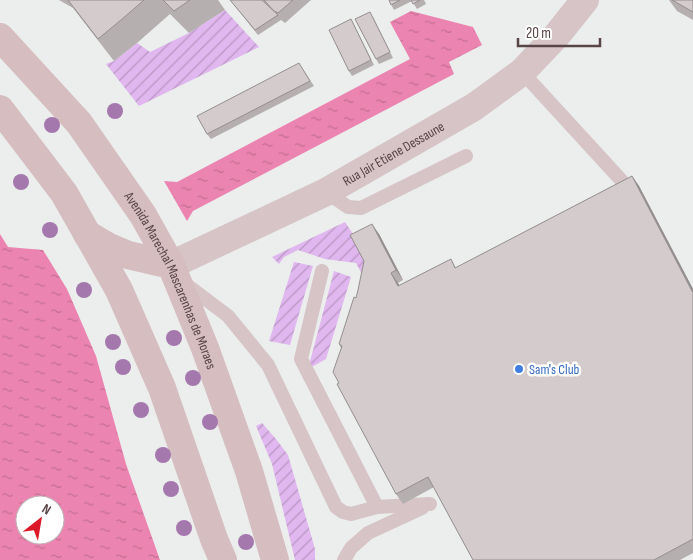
<svg xmlns="http://www.w3.org/2000/svg" width="693" height="560" font-family="'Sofia Sans Condensed',sans-serif">
  <style>
    .garden { fill: url(#garden-furrows) }
    .water { fill: url(#water-ripples); fill-rule: evenodd }
    .lines { fill: none; stroke-linecap: round; stroke-linejoin: round }
    .service { stroke: #d6c4c7; stroke-width: 14 }
    .minor { stroke: #d6c4c7; stroke-width: 28 }
    .secondary { stroke: #d5bdc0; stroke-width: 28 }
    .tree { fill: #a477ad }
    .wall { fill: #b5afaf }
    .shaded-wall { fill: #948e8f }
    .building { fill: #d3cbcc; stroke: #948e8f }
    .shop-dot { fill: #3f7fe0; stroke: #fff; stroke-width: 2 }
    .labels { text-anchor: middle; dominant-baseline: central; stroke-width: 5; stroke-linejoin: round; paint-order: stroke }
    .street-label { font-size: 14px; fill: #594447; stroke: #fff }
    .shop-label { font-size: 14px; fill: #366cbe; stroke: #fff; text-anchor: start }
  </style>
  <defs>
    <pattern id="garden-furrows" width="10" height="10" patternUnits="userSpaceOnUse" patternTransform="scale(1.25)"><rect width="10" height="10" fill="#e0b7ee"/><path d="M-1 1l2-2M0 10L10 0M9 11l2-2" fill="none" stroke="#b996c3"/></pattern>
    <pattern id="water-ripples" width="26" height="14" patternUnits="userSpaceOnUse" patternTransform="scale(1.25)"><rect width="26" height="14" fill="#ec84b1"/><path d="M2 4q2-2 4 0t4 0M15 11q2-2 4 0t4 0" fill="none" stroke="#c26e92"/></pattern>
  </defs>
  <rect width="100%" height="100%" fill="#ebeeec"/>
  <g class="garden">
    <polygon points="225,10 259,47 139,106 106,64 114,61 137,43 150,52 189,33"/>
    <polygon points="345,222 361,246 374,273 364,278 356,263 325,259 298,250 284,257 279,264 272,257"/>
    <polygon points="294,262 313,266 290,345 269,341"/>
    <polygon points="334,271 351,277 326,359 308,369"/>
    <polygon points="262,423 276,439 288,455 315,549 315,560 295,560 272,464 256,426"/>
  </g>
  <g class="water">
    <polygon points="411,11 473,27 482,45 449,62 454,74 193,211 187,221 164,181 177,182 410,59 390,22"/>
    <path d="M0,234L8,247L43,250L67,289L96,356L126,464L160,560H0ZM25,505H55V535H25Z"/>
  </g>
  <g class="lines">
    <g class="service">
      <polyline points="522,72 622,181"/>
      <polyline points="326,192 348,207 361,208 466,156"/>
      <polyline points="322,271 301,359 377,507"/>
      <polyline points="183,282 228,316 268,365 336,507 343,512 351,514 377,507 430,504"/>
      <polyline points="344,560 351,548 368,533 422,508"/>
    </g>
    <path class="minor" id="s1" d="M171,265L326,192L474,107L522,72L557,35L585,0"/>
    <g class="secondary">
      <path id="s2" d="M0,37L79,123L143,215L171,265L205,348L249,471L275,560"/>
      <polyline points="0,109 64,193 119,290 162,388 214,539 223,560"/>
      <polyline points="87,234 109,247 128,255 171,265"/>
    </g>
  </g>
  <g class="tree">
    <circle cx="115" cy="111" r="8"/>
    <circle cx="52" cy="125" r="8"/>
    <circle cx="21" cy="182" r="8"/>
    <circle cx="50" cy="230" r="8"/>
    <circle cx="84" cy="290" r="8"/>
    <circle cx="174" cy="338" r="8"/>
    <circle cx="113" cy="342" r="8"/>
    <circle cx="123" cy="367" r="8"/>
    <circle cx="193" cy="378" r="8"/>
    <circle cx="141" cy="410" r="8"/>
    <circle cx="210" cy="422" r="8"/>
    <circle cx="163" cy="455" r="8"/>
    <circle cx="171" cy="489" r="8"/>
    <circle cx="184" cy="528" r="8"/>
    <circle cx="246" cy="542" r="8"/>
  </g>
  <g class="wall">
    <polygon points="59,0 218,0 225,10 189,33 170,14 137,43 114,61 73,8"/>
    <polygon points="230,0 311,0 285,23 281,20 258,35"/>
    <polygon points="389,0 424,0 426,4 417,9 412,1 394,10"/>
    <polygon points="669,0 693,0 693,20 677,11"/>
    <polygon points="373,17 393,58 379,64 376,59"/>
    <polygon points="351,19 374,65 352,76 349,71"/>
    <polygon points="302,68 314,86 211,139 207,134"/>
    <polygon points="632,176 639,186 693,289 693,553 680,560 473,560 434,487 403,504 396,494 339,383 341,348 339,344 379,234 403,280 398,283 400,286 451,259 456,268"/>
  </g>
  <g class="shaded-wall">
    <polygon points="632,176 639,186 693,289 693,293"/>
    <polygon points="372,224 379,234 403,280 396,270"/>
    <polygon points="391,273 398,283 405,296 398,286"/>
  </g>
  <g class="building">
    <polygon points="68,0 144,0 121,20 98,39"/>
    <polygon points="163,0 190,0 174,11"/>
    <polygon points="230,0 262,0 278,15 255,30"/>
    <polygon points="264,0 293,0 278,13 274,11"/>
    <polygon points="389,0 400,0 391,5"/>
    <polygon points="411,0 420,0 413,4"/>
    <polygon points="672,0 693,0 693,12"/>
    <polygon points="370,12 390,52 376,59 355,19"/>
    <polygon points="351,19 371,60 349,71 329,30"/>
    <polygon points="299,63 310,81 207,134 197,116"/>
    <polygon points="632,176 693,293 693,539 654,560 473,560 428,477 396,494 337,384 339,383 333,372 342,346 339,344 354,297 356,298 358,290 364,261 350,235 372,224 396,270 391,273 398,286 451,259 455,268"/>
  </g>
  <circle class="shop-dot" cx="519" cy="369" r="5"/>
  <g class="labels">
    <g class="street-label">
      <text stroke="none"><textPath href="#s1" startOffset="249">Rua Jair Etiene Dessaune</textPath></text>
      <text stroke="none"><textPath href="#s2" startOffset="300">Avenida Marechal Mascarenhas de Moraes</textPath></text>
    </g>
    <g class="shop-label">
      <text x="529" y="369">Sam's Club</text>
    </g>
  </g>
  <g transform="translate(40 520) rotate(31)"><circle r="24" fill="#ffffff" stroke="#bdb4b5"/>
  <path d="M0-4L9 19L0 12L-9 19Z" fill="#dc1728"/>
  <text y="-8" font-size="14" font-weight="bold" text-anchor="middle" fill="#594447">N</text>
  </g>
  <path d="M518 38v8h82v-8" fill="none" stroke="#594447" stroke-width="2.5"/>
  <text x="526" y="38" font-size="15" fill="#594447" stroke="#ffffff" stroke-width="4" paint-order="stroke">20 m</text>
</svg>
